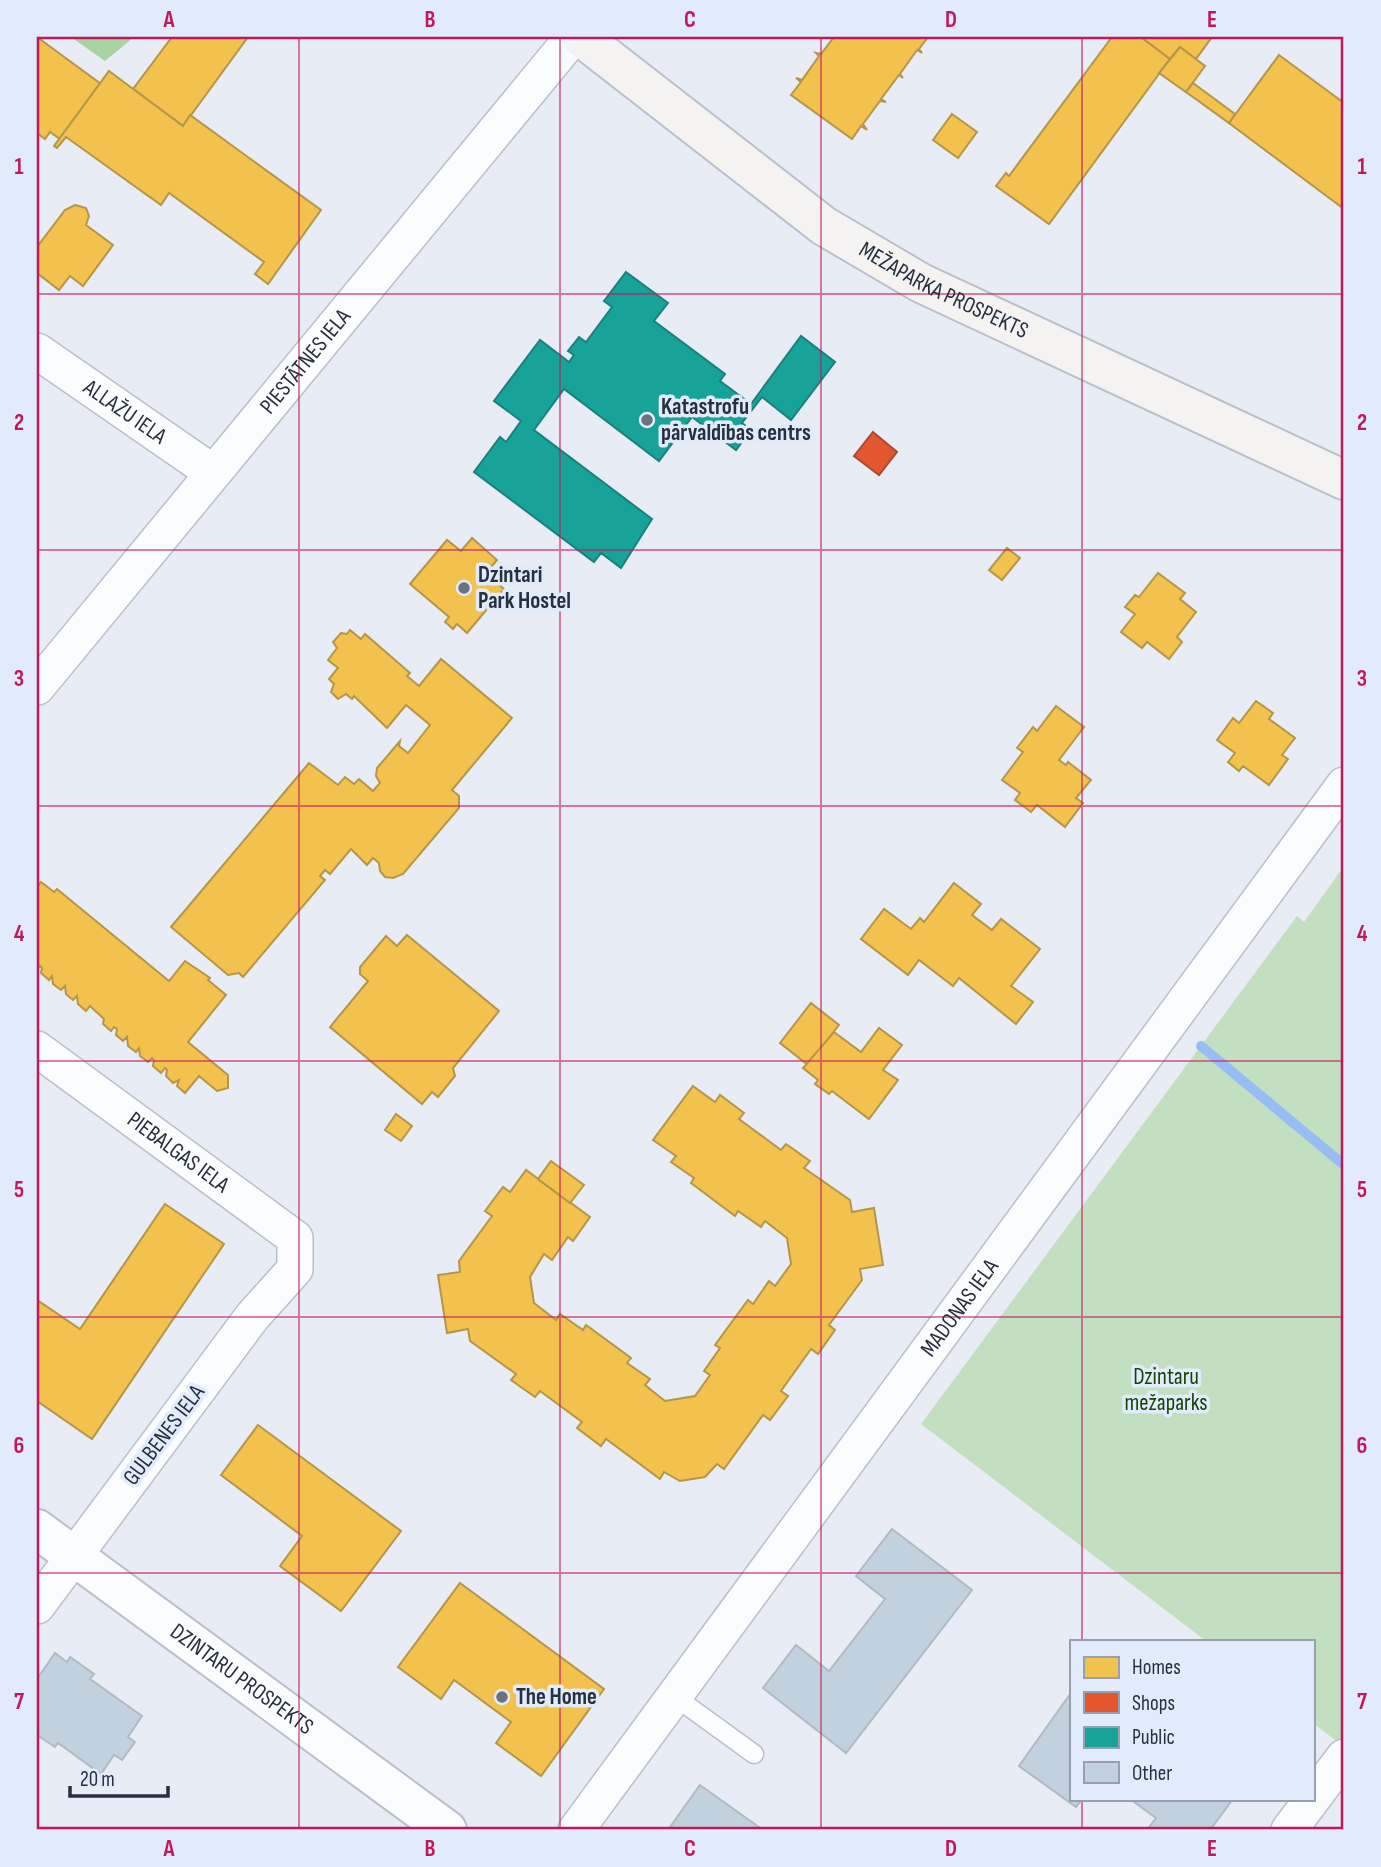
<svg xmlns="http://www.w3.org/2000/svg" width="1381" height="1867" font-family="'Sofia Sans Condensed',sans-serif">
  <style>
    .green { fill: #c2e0c0 }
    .forest { fill: #a7d4a1 }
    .homes { fill: #f2c14e; stroke: #b59649; stroke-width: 2 }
    .shops { fill: #e4572e; stroke: #ab4b33; stroke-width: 2 }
    .public { fill: #17a398; stroke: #1c807d; stroke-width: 2 }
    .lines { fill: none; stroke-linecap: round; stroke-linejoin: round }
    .stream { stroke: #98bcf4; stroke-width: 10 }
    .building { fill: #c2d1de; stroke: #b0bac3; stroke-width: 2 }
    .service-casing { stroke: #b9bfcb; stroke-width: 21 }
    .minor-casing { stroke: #b9bfcb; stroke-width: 38 }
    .tertiary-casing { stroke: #b9bfcb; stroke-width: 42 }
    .secondary-casing { stroke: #b9bfcb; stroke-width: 42 }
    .service { stroke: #fbfcfe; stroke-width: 18 }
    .minor { stroke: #fbfcfe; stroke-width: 35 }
    .tertiary { stroke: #fbfcfe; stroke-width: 38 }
    .secondary { stroke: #f4f3f2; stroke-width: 38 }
    .grid { fill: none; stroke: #c2185b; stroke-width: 2; stroke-opacity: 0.55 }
    .poi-dot { fill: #6a727e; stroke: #e1ebfb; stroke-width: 2.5 }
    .labels { text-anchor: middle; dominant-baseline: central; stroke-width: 7; stroke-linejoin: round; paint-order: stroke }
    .street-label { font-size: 23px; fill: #26303e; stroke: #e1ebfb }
    .poi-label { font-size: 23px; font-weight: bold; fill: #26303e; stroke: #e1ebfb; text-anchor: start }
    .park-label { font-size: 23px; fill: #124500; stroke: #e1ebfb }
    .neatline { fill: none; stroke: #c2185b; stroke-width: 2.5 }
    .grid-label { font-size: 23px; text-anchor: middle; font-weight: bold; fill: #c2185b }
  </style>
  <rect width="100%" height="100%" fill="#e7ecf5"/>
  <polygon class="green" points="1344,866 1344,1747 1313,1723 1313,1641 1206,1641 921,1424 1297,916 1304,922"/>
  <polygon class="forest" points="71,37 134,37 105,61"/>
  <g class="homes">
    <polygon points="37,37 101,84 60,139 50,132 45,139 37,133"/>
    <polygon points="172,37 248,37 183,126 133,89"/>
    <polygon points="834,37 928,37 919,49 922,53 917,50 900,74 903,78 899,75 881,99 886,102 880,101 863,124 867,130 861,126 852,139 791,95 801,82 796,78 802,80 819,56 816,53 821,54"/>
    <polygon points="1112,37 1141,37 1170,59 1049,224 996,186 1006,173 1009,176"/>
    <polygon points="1141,37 1212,37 1196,59 1180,47 1170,59"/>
    <polygon points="1180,47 1205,66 1186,92 1159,73"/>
    <polygon points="1279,55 1344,103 1344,209 1229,123"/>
    <polygon points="109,71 183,126 190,115 321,210 268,284 255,274 264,262 169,193 161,205 66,137 57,148 54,146"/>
    <polygon points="1193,83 1235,114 1229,123 1186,92"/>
    <polygon points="952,114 977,132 958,158 933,140"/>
    <polygon points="75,205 86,208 89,216 86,225 113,245 83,286 70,276 59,290 37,273 37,247 65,210"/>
    <polygon points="472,538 497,560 486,573 504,589 467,633 457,624 453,629 445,622 449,617 410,584 447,540 461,551"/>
    <polygon points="1007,548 1020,558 1002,580 989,570"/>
    <polygon points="1158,573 1185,593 1180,599 1196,612 1177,637 1182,642 1169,659 1147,642 1142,648 1121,632 1135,614 1125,607 1135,595 1139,597"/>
    <polygon points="350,630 361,639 365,634 410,673 407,676 419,686 441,659 512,718 452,790 459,796 459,808 403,874 393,878 385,877 380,871 379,863 373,858 367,865 351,849 330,874 325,870 320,876 325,880 243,977 239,973 228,975 171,927 309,763 338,785 345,777 354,784 359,779 373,791 380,783 376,776 377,768 400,741 399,746 408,753 430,725 406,705 387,728 354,696 352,699 346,694 338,699 331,692 334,684 329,679 338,668 328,660 337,648 333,642 341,633 347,634"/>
    <polygon points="1256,701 1273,713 1269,719 1295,738 1282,755 1288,759 1269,785 1243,766 1239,771 1228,762 1235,753 1217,740 1233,718 1239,723"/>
    <polygon points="1056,706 1084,727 1059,760 1066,765 1068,762 1091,780 1076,798 1083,803 1065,827 1037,805 1031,812 1015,800 1020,793 1002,780 1023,752 1017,748 1033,727 1037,731"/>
    <polygon points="41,882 54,892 57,889 169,981 185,961 210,978 208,980 226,995 188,1042 228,1075 228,1088 217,1091 199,1076 185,1093 177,1086 179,1080 173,1083 166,1076 167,1070 165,1068 161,1073 153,1066 154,1060 152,1058 148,1062 140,1056 139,1048 136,1052 128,1046 127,1037 123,1041 116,1035 117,1029 114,1027 111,1031 103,1024 104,1019 90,1006 86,1011 78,1004 77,996 73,1000 66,994 65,986 61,990 53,984 52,976 49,980 41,973 42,968 40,966 37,969 37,887"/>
    <polygon points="954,883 981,904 972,915 992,930 1001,919 1040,949 1011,986 1033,1002 1016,1024 959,978 953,986 919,960 908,975 861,939 884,909 911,929 920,918 924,922"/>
    <polygon points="407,935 499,1011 453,1068 455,1076 438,1097 432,1092 422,1104 330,1027 368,981 360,974 360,967 386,936 397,946"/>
    <polygon points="811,1003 839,1025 808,1065 780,1043"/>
    <polygon points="879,1028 902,1045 883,1070 898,1080 869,1119 832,1091 829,1094 815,1084 818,1080 803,1068 834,1032 861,1052"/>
    <polygon points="693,1086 715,1102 720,1095 744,1113 739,1119 781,1150 786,1144 810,1161 804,1168 850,1200 852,1212 874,1208 883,1265 860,1269 862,1280 829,1325 835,1330 818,1354 811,1349 781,1391 788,1396 770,1420 763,1415 724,1469 717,1464 705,1477 680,1481 664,1472 660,1479 606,1439 601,1446 577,1428 582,1422 540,1391 535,1397 511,1380 516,1374 470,1341 468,1329 447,1333 438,1275 460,1272 459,1261 492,1216 485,1211 503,1187 510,1192 526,1170 590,1217 573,1241 568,1237 552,1260 544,1254 530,1277 534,1303 556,1320 560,1314 583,1330 586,1325 631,1358 627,1363 650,1379 645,1385 665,1401 695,1396 710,1375 704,1371 720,1348 715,1345 748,1300 753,1304 769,1281 775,1286 791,1264 787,1238 765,1221 761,1227 738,1211 735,1216 691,1183 694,1178 671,1162 676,1156 653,1140"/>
    <polygon points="396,1114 412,1126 401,1141 385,1130"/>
    <polygon points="551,1161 584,1185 570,1203 538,1179"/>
    <polygon points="165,1204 224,1244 92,1439 37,1401 37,1300 80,1329"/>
    <polygon points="258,1425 401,1531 341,1611 280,1566 302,1536 221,1475"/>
    <polygon points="460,1583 604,1689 541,1776 496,1743 511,1722 454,1680 441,1699 398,1667"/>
  </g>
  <polygon class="shops" points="873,432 897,452 879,475 854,456"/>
  <polygon class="public" points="626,272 668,303 654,321 725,374 720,381 751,404 801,336 835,362 791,420 762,397 742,423 751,430 736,450 692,417 659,461 564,389 534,430 652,519 621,568 601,553 594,562 474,472 500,437 506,442 521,421 494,401 540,340 569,362 574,355 568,351 579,337 586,342 612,307 604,301"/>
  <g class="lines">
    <polyline class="stream" points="1201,1046 1344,1165"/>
  </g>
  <g class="building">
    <polygon points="892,1529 972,1590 846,1753 763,1688 796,1645 829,1671 885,1599 856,1576"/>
    <polygon points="55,1653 67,1662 70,1657 94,1674 90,1679 142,1716 128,1737 135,1742 122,1760 114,1755 101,1774 58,1743 55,1747 37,1735 37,1679"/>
    <polygon points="1071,1693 1071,1799 1082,1799 1076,1807 1019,1766"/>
    <polygon points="700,1785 763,1830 668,1830"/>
    <polygon points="1130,1799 1233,1799 1210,1830 1147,1830 1156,1818"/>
  </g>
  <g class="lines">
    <g class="service-casing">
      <polyline id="service" points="674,1696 754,1754"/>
    </g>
    <g class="minor-casing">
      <g id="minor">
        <path id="s1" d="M37,351L212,472"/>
        <path id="s2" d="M37,687L573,37"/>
        <path id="s3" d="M37,1049L295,1238V1269L252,1317L37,1606"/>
        <path id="s4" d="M576,1830L1344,785"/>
        <polyline points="1289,1830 1344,1757"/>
      </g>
    </g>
    <g class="tertiary-casing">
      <g id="tertiary">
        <path id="s5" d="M37,1529L447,1830"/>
      </g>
    </g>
    <g class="secondary-casing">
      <g id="secondary">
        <path id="s6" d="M581,37L824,226L921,283L1344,480"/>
      </g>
    </g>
    <use href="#service" class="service"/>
    <use href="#minor" class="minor"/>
    <use href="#tertiary" class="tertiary"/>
    <use href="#secondary" class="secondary"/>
  </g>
  <path class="grid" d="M299,37V1830M560,37V1830M821,37V1830M1082,37V1641M37,294H1344M37,550H1344M37,806H1344M37,1061H1344M37,1317H1344M37,1573H1344M1082,1799V1830"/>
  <g class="poi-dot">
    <circle cx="647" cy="420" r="7"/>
    <circle cx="464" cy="588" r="7"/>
    <circle cx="502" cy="1697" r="7"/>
  </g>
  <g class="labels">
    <g class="street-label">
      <text stroke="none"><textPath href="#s6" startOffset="444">MEŽAPARKA PROSPEKTS</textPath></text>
      <text stroke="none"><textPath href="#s2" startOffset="422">PIESTĀTNES IELA</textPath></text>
      <text stroke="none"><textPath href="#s1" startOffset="107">ALLAŽU IELA</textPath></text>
      <text stroke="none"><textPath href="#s3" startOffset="175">PIEBALGAS IELA</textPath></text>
      <text stroke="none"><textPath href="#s4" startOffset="648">MADONAS IELA</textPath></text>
      <text transform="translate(164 1435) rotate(-53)">GULBENES IELA</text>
      <text stroke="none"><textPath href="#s5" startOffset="254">DZINTARU PROSPEKTS</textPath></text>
    </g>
    <g class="poi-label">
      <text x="661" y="407">Katastrofu<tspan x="661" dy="26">pārvaldības centrs</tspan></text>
      <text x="478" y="575">Dzintari<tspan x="478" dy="26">Park Hostel</tspan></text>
      <text x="516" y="1697">The Home</text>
    </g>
    <g class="park-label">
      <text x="1166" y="1377">Dzintaru<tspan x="1166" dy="26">mežaparks</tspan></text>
    </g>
  </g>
  <rect width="1381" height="1867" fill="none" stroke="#e1ebfb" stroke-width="77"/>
  <rect x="1070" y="1640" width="245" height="161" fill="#e1ebfb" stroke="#96a0af" stroke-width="2"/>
  <rect x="1084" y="1657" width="35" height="21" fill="#f2c14e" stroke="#96a0af" stroke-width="2"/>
  <text x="1132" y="1674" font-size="21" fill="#26303e">Homes</text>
  <rect x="1084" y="1692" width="35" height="21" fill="#e4572e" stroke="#96a0af" stroke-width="2"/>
  <text x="1132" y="1710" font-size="21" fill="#26303e">Shops</text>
  <rect x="1084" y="1727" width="35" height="21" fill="#17a398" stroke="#96a0af" stroke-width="2"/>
  <text x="1132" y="1744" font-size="21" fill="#26303e">Public</text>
  <rect x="1084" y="1762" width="35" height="21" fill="#c2d1de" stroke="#96a0af" stroke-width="2"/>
  <text x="1132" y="1780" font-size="21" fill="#26303e">Other</text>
  <path d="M70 1786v10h98v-10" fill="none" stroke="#26303e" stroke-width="3.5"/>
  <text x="80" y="1786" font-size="21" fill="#26303e" stroke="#e1ebfb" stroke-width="5" paint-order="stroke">20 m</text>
  <rect x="38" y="38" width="1304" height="1790" class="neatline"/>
  <g class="grid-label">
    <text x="169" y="27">A</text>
    <text x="430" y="27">B</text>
    <text x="690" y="27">C</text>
    <text x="951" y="27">D</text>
    <text x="1212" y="27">E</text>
    <text x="19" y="174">1</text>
    <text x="1362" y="174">1</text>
    <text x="19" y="430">2</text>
    <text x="1362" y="430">2</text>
    <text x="19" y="686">3</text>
    <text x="1362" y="686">3</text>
    <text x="19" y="941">4</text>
    <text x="1362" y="941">4</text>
    <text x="19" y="1197">5</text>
    <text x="1362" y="1197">5</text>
    <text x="19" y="1453">6</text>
    <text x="1362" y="1453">6</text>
    <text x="19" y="1709">7</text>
    <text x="1362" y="1709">7</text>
    <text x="169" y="1856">A</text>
    <text x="430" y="1856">B</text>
    <text x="690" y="1856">C</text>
    <text x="951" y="1856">D</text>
    <text x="1212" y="1856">E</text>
  </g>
</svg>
